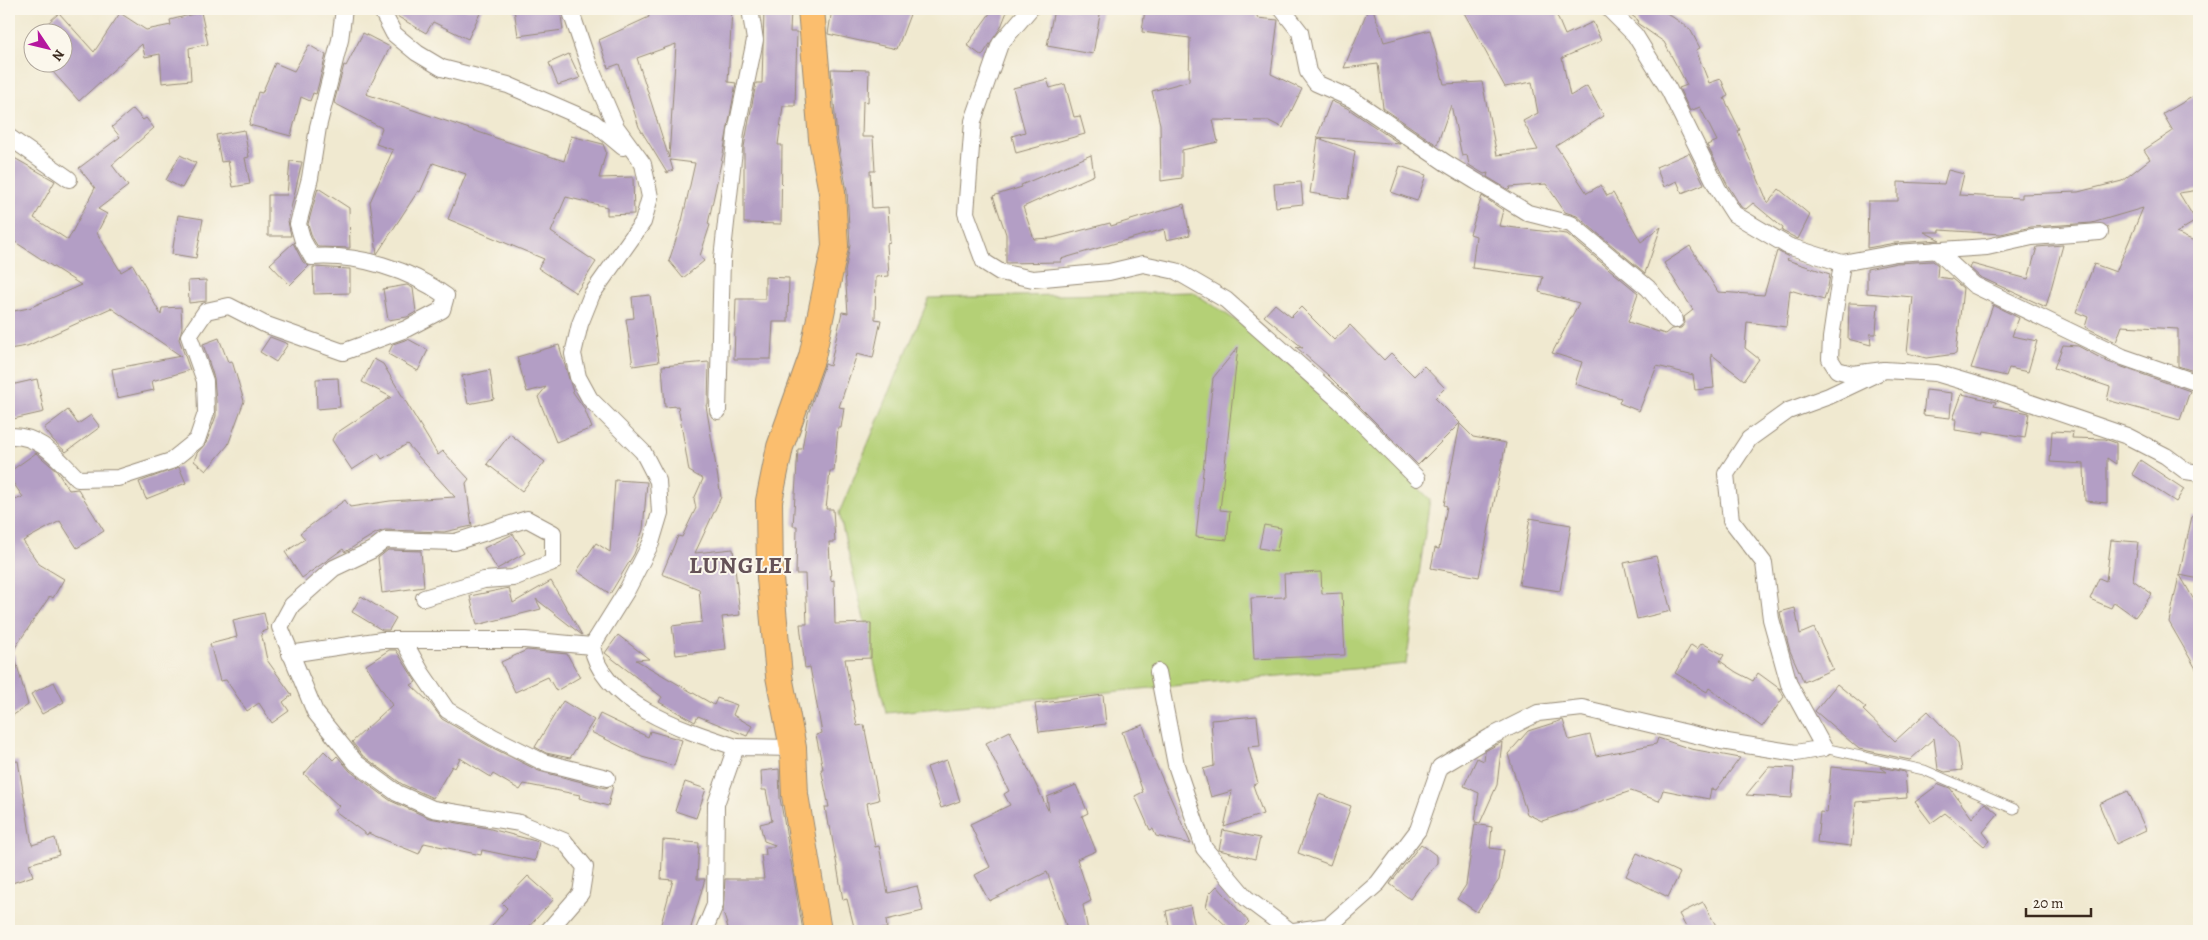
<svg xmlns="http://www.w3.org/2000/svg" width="2208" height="940" font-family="Alegreya,serif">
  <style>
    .green { fill: #b4d076; stroke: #787d4a }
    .building { fill: #b39ec5; fill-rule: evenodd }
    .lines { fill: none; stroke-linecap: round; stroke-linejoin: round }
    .lane-casing { stroke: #968a77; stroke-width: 11 }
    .street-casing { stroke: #968a77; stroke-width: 18 }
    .primary-casing { stroke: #968a77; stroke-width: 28 }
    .lane { stroke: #fff; stroke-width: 9 }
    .street { stroke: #fff; stroke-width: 16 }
    .primary { stroke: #fbbe6e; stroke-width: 26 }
    .labels { text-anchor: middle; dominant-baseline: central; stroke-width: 4; stroke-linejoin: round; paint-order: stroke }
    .district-label { font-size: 24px; font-weight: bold; letter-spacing: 1px; fill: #655358; stroke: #fbf7ec }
  </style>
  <rect width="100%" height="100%" fill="#fbf7ec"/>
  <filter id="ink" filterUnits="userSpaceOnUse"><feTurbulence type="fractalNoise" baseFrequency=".02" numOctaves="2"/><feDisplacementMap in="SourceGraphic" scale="10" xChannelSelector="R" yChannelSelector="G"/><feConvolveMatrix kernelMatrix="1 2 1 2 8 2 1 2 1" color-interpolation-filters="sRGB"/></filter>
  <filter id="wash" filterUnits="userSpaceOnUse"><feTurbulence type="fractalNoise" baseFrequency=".0096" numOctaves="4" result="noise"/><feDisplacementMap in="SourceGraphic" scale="20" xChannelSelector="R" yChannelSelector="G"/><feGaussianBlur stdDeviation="1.12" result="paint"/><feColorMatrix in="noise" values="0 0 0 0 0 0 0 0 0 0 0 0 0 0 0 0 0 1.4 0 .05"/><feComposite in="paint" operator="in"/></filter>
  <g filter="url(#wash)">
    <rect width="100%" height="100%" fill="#f0e9d0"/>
    <polygon class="green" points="1193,292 1267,341 1430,499 1406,664 886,713 839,513 929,298"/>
    <g id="blocks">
      <g class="building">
        <polygon points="392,9 482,9 468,39 433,22 426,33 395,15"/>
        <polygon points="514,9 560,9 563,30 518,36"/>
        <path d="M646,9H732L728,82L736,83L724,149L708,224L710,225L700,256L704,261L683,278L669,261L682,221L695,163L670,160L673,170L667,173L639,127L619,64L608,68L599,40L649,17ZM676,44L669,158L637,58Z"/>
        <polygon points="764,9 791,9 790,32 797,32 795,106 783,106 778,145 782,145 781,224 744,223 744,147 756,83 762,83"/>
        <polygon points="832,9 912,9 897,49 828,34"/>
        <polygon points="993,9 1008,9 1001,27 982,56 967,45"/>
        <polygon points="1054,9 1101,9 1093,54 1047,46"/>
        <polygon points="1145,9 1258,9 1257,18 1278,20 1271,74 1302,89 1283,128 1269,121 1213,120 1218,142 1182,150 1182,178 1161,181 1160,124 1152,91 1189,81 1190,38 1142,32"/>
        <polygon points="1368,9 1373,9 1384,42 1430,30 1444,84 1482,82 1497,155 1538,150 1523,121 1538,113 1532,82 1505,87 1462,9 1554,9 1565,35 1593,22 1601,41 1562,58 1570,96 1587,86 1604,116 1556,146 1587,193 1601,185 1607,196 1613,193 1641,242 1661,227 1645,273 1577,216 1565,212 1546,184 1510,187 1509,190 1487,177 1488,173 1484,174 1469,165 1467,155 1462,156 1451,105 1437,145 1383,108 1378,64 1344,68"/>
        <polygon points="1623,9 1661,9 1690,29 1700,48 1696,50 1709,83 1721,79 1728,96 1724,98 1740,130 1738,131 1768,203 1779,189 1810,215 1798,239 1782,231 1783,228 1753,203 1746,209 1741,207 1727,184 1707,145 1717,141 1700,107 1690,111 1679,88 1687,85 1664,42 1637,23 1638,20"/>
        <polygon points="201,12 208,44 189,48 191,80 162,83 160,54 145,57 142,44 79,101 44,62 62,62 62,32 38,32 59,13 94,52 120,13 146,30 171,25 170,20"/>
        <polygon points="363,33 390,47 366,94 564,161 571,136 603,144 606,152 599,178 633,177 634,214 607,215 607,207 566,197 551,232 596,262 576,293 538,268 544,259 448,219 466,174 433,163 420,192 418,191 377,254 370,202 393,150 376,144 382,128 334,103 344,65 346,66"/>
        <polygon points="309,45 326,55 316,94 313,93 310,101 301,97 291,136 249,125 258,92 262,93 275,63 294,71"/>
        <polygon points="569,54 580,78 558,85 549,63"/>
        <polygon points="831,69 869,70 868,102 863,101 862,137 873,137 875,171 870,171 872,208 888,207 890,243 887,244 889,276 876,277 875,319 881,320 873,358 857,354 839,407 844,408 841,428 838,428 834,471 830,471 826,509 833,509 835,542 829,542 831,581 834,580 835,624 871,623 871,658 845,659 857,726 864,725 879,800 867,803 875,847 879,846 888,893 917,886 923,911 886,920 887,928 874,931 855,931 847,899 843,900 830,826 828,826 825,807 829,807 821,769 823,769 816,735 822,733 810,667 805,668 800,624 807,624 805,574 796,574 797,526 793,526 798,449 802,449 808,414 825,364 830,366 842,312 848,313 845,272 850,245 847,191 837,137"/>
        <polygon points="1047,79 1050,88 1065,84 1074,117 1080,116 1085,134 1016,153 1012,136 1025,132 1013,88"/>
        <polygon points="2199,93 2199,190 2179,193 2196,221 2176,233 2199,243 2199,366 2197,372 2178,366 2178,329 2122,326 2116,342 2085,327 2088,317 2076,312 2094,264 2116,272 2143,208 2092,223 2031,227 2001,234 1940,230 1940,232 1924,232 1940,240 1895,243 1867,248 1868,201 1898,201 1898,182 1944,184 1948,170 1964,174 1959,195 2022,198 2022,194 2078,192 2122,181 2150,159 2144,150 2173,131 2163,114"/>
        <polygon points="1331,101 1347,108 1400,144 1317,137"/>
        <polygon points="133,109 143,120 146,118 154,128 112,165 128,186 98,209 107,214 97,233 121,272 133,265 161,315 162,308 181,307 182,328 179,339 190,370 152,381 154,390 117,398 112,369 181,356 111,308 27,346 9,349 9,312 29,308 81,285 9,238 9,155 55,181 34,218 68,240 95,188 79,168 120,137 112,127"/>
        <polygon points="244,130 249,157 245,158 250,184 233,187 228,161 221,162 216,135"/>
        <polygon points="1318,138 1355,151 1348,199 1310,193"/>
        <polygon points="1689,153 1704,184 1682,193 1677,181 1664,187 1656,167"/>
        <polygon points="180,155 196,163 182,188 166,180"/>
        <polygon points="1091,155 1094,175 1023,207 1034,239 1052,238 1110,223 1111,226 1184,204 1190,235 1166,240 1164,229 1061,259 1061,262 1006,263 1006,234 993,196 1022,187 1021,185"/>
        <polygon points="290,161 302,162 288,221 291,236 268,236 268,195 287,195"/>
        <polygon points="1400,166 1426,175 1417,201 1391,192"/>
        <polygon points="1301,182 1303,204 1276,207 1274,184"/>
        <polygon points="318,188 349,208 350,248 318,247 312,237 308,224"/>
        <polygon points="1482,196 1503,210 1499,226 1567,234 1638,293 1628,322 1665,334 1671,329 1681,328 1685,323 1684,317 1693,310 1664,263 1690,246 1718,292 1764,295 1777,251 1789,257 1787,260 1830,274 1828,287 1824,300 1790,290 1786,327 1747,322 1745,348 1759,359 1744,380 1711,354 1714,388 1695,390 1693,375 1657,366 1639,411 1619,403 1621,398 1575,384 1582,362 1552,353 1579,303 1539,292 1543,277 1472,268 1476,236 1470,234"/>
        <polygon points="178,215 203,219 196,258 172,254"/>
        <polygon points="293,243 303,262 309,266 290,285 270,264"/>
        <polygon points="2063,245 2046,307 1980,277 1970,268 1972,264 2028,279 2037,247"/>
        <polygon points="1933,261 1938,265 1937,277 1952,279 1963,288 1956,354 1926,358 1907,353 1913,297 1867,293 1867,269 1897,263"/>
        <polygon points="313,267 350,269 350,293 314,294"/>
        <polygon points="765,277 789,278 788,322 773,322 771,359 734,359 736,299 765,299"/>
        <polygon points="206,280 206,301 189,303 188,281"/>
        <polygon points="407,285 413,288 416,312 407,317 388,320 383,289"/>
        <polygon points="650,295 659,362 633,366 626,319 634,318 632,297"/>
        <polygon points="1849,303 1878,304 1876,334 1870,334 1871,345 1848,339"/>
        <polygon points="1275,304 1291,317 1301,307 1334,340 1350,325 1384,360 1391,353 1414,376 1424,366 1445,388 1435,398 1460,423 1418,465 1328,375 1296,347 1303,348 1264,316"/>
        <polygon points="1993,305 2019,318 2012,336 2037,341 2028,372 2009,368 2006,376 1971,368"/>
        <polygon points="270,337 288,344 276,362 260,352"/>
        <polygon points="219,338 228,362 232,361 244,401 228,445 206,471 194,461 197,453 206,443 216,416 216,401 214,378 203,344"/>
        <polygon points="408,339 428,350 418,371 388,354 393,344"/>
        <polygon points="559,345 573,392 584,408 592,428 556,442 538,397 546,387 527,392 517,357"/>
        <polygon points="2063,345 2078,346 2108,362 2190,391 2180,420 2107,400 2110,387 2054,368"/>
        <polygon points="1238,347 1220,510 1230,511 1227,540 1196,537 1213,378"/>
        <polygon points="374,359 383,364 438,455 443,451 469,479 466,483 472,526 444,532 385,530 376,533 345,552 343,549 302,578 285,552 305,539 300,533 345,500 350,507 390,501 455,497 407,444 382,459 378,453 352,470 332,440 335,434 391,397 362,382"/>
        <polygon points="709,362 708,404 706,405 721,497 695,553 733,549 740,615 722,617 726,649 676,655 672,626 702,622 699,589 662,574 678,536 682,537 696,508 694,499 703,479 689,471 678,406 665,407 662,366"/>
        <polygon points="490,370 494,399 468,404 462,376"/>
        <polygon points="338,378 340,407 317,409 316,379"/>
        <polygon points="37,379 44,412 9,420 9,396 13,396 11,385"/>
        <polygon points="1926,390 1952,393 1950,418 1923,415"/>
        <polygon points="1962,394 1996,402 1994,406 2029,413 2025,438 1984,431 1983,434 1955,430 1956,419 1953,419"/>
        <polygon points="68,410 78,424 91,415 100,427 66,452 53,440 44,428"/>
        <polygon points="1460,424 1473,437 1506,443 1479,577 1431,568 1435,548 1439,549 1447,506 1444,505"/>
        <polygon points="2052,431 2073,432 2072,438 2105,439 2116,443 2116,464 2107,458 2107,503 2085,501 2084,464 2050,462"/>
        <polygon points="510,434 545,462 522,491 487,464"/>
        <polygon points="36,453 56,470 69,490 78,489 104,531 77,548 60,521 23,541 39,564 64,579 53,598 50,596 10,655 14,654 28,705 9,718 9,502 23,497 9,477 9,472"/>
        <polygon points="2140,460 2184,489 2176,502 2132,474"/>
        <polygon points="179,467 186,483 146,499 139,482"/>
        <polygon points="615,480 647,482 643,530 634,554 610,594 577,571 596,543 610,552"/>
        <polygon points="2192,516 2199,517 2199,579 2180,575 2199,609 2199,674 2169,622"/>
        <polygon points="1530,518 1571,525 1560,591 1519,585"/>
        <polygon points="1264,525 1281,528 1277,551 1259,548"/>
        <polygon points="513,534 525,553 497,569 484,548"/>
        <polygon points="2111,540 2138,542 2133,580 2152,594 2135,617 2114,602 2111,608 2090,599 2099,578 2106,581"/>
        <polygon points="388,550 421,551 424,587 382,593 378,558"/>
        <polygon points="1656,556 1671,611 1637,619 1624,563"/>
        <polygon points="1321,572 1322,594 1342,593 1345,655 1254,659 1251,598 1285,597 1284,574"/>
        <polygon points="551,581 582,635 536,599 541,609 477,625 470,596 509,588 513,603"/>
        <polygon points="361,596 396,618 389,630 382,630 352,612"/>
        <polygon points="1795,608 1800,634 1814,628 1833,669 1804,682 1790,651 1781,617 1780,612"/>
        <polygon points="264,613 268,630 261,632 267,660 292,695 283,702 289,711 272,723 259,703 247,711 226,680 220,681 210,644 237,637 233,620"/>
        <polygon points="618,635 649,659 636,660 714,705 717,698 737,705 733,715 752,726 747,736 698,716 695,722 659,702 662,697 605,653"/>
        <polygon points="1702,643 1724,655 1720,661 1736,672 1753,681 1758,673 1780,689 1784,697 1762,727 1709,688 1707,692 1675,673 1691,645 1697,649"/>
        <polygon points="389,650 396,650 416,682 411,685 430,703 442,719 489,746 539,771 605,788 613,785 608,806 579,798 580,795 524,784 520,790 493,774 491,777 460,758 455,768 452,766 433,798 402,784 363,756 352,742 392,705 366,665"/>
        <polygon points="527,650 567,654 580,677 556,691 548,677 515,692 501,662"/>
        <polygon points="54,682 64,702 42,714 31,694"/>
        <polygon points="1837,684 1866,708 1863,710 1895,741 1928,711 1958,743 1962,770 1945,772 1938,769 1934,738 1910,760 1859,749 1815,711"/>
        <polygon points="1103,695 1106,724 1039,732 1035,704"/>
        <polygon points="563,701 594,720 570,758 546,753 535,747"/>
        <polygon points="600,714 648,737 650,731 682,740 674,766 642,757 591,732"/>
        <polygon points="1257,716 1260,746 1248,747 1258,783 1253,785 1263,814 1224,827 1232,791 1211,797 1203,769 1214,766 1211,720"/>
        <polygon points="1563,720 1569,740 1590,735 1596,756 1656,744 1658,738 1691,749 1740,758 1716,790 1711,789 1709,799 1663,790 1659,801 1631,791 1542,821 1527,814 1508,754 1528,731"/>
        <polygon points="1143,725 1154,760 1191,844 1156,836 1153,829 1150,830 1135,796 1143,792 1122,732"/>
        <polygon points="1010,731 1049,812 1047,797 1076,785 1088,813 1082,816 1096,851 1077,859 1091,901 1083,905 1088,931 1068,931 1047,872 989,901 975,875 990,867 970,824 1010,805 1004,794 1009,791 986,743"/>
        <polygon points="1502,742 1497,785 1480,823 1475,822 1479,793 1464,786 1477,758 1484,761 1485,751"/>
        <polygon points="324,751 333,760 337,756 350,771 391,801 429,818 487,828 539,842 535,861 482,850 481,855 424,843 419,854 368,833 367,835 335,811 339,806 304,774"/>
        <polygon points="947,760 960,801 941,808 927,767"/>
        <polygon points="18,761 32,845 55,838 59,855 29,864 33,876 9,884 9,762"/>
        <polygon points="1769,767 1794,768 1792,798 1746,795"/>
        <polygon points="1831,767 1887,772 1880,767 1905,772 1907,798 1856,802 1851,846 1817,842 1820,812 1827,813"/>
        <polygon points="779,769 780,798 803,931 729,931 723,912 725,879 764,879 761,855 766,855 765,847 774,847 775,845 764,841 760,824 772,821 766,790 762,790 761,771"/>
        <polygon points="685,782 706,789 696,818 675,811"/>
        <polygon points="1939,784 1950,788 1972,818 1985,803 1998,814 1983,832 1990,841 1984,846 1945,813 1931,823 1915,802"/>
        <polygon points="2128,791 2146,830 2116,844 2099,804"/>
        <polygon points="1319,794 1351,806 1330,865 1298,853"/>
        <polygon points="1475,824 1492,827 1490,848 1504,850 1499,880 1477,912 1457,899 1466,885"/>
        <polygon points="1223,830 1260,838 1255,859 1219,850"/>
        <polygon points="663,840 699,843 697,879 705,879 690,931 659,931 673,880 661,879"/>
        <polygon points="1421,844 1437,856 1437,863 1410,899 1390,884"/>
        <polygon points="1637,853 1680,873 1668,897 1626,876"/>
        <polygon points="528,876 554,899 525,931 488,931 507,908 502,903"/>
        <polygon points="1217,886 1249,922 1240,931 1232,931 1206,907 1209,894"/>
        <polygon points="1703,902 1719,931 1688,931 1679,914"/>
        <polygon points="1190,905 1196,931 1170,931 1166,911"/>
      </g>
    </g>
  </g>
  <g filter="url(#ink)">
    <use href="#blocks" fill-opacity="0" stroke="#968a77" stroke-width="1"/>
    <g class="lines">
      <g class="lane-casing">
        <polyline id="lane" points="1824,748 1924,770 2014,809"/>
      </g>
      <g class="street-casing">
        <g id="street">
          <polyline points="381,9 394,34 417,53 442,68 508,85 593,122 623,147"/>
          <path d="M570,9L588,62L616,127L643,164L650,197L643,222L592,294L580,324L573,354L578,377L590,399L643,452L658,481L660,513L651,543L627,590L592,646C602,705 687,731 736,747"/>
          <polyline points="1030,9 1000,44 973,121 966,213 984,262 1000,272 1033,279 1109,272 1143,264 1176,271 1226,300 1340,401 1417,478"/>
          <polyline points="1282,9 1300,32 1308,72 1316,83 1352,99 1446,163 1528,213 1571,224 1648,288 1675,320"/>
          <polyline points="1609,9 1635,35 1669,90 1718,189 1734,214 1788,246 1842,263 1896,253 1987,247 2032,237 2100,232"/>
          <polyline points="9,137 69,179"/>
          <polyline points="1936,250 1974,285 2123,357 2195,382"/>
          <polyline points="1842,263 1831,338 1830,359 1837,370 1852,374 1884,370 1936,373 1990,389 2127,436 2166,456 2186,471 2199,473"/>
          <polyline points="718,411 722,259 736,132 755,40 750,9"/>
          <path d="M9,436C40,434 58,459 78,479L118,478L171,461L197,440L206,413L205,381L189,336L206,311L229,306L264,324L343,352L406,329L442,310L446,296C409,269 358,254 312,257L303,241L298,224L310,178L318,127L340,40L344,9"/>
          <polyline points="424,598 484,580 513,578 553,562 553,533 527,519 455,542 385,540 372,550 334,568 292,605 280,627 315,712 356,763 397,793 433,809 520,823 564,841 585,867 581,893 548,931"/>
          <polyline points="403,640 421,672 447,710 493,737 543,762 607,778"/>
          <polyline points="290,654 382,640 525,640 592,646"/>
          <polyline points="1158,672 1176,765 1204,848 1246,898 1290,931"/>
          <polyline points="704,931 715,905 716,804 736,747 793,748"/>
          <polyline points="1294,931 1329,926 1378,883 1418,830 1440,767 1490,737 1538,713 1582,708 1721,741 1796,753 1824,748 1789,684 1771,619 1764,563 1731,520 1726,474 1749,439 1788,411 1829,396 1884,370"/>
        </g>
      </g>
      <g class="primary-casing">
        <polyline id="primary" points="811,9 822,139 832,192 835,246 812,357 780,447 769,501 770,578 779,676 793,748 795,795 818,931"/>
      </g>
      <use href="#lane" class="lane"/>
      <use href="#street" class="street"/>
      <use href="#primary" class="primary"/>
    </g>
  </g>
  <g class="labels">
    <g class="district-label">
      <text x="741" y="565">LUNGLEI</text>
    </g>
  </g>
  <rect width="2208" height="940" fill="none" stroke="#fbf7ec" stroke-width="30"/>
  <g transform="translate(48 48) rotate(125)"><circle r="24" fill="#fbf7ec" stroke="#aea59a"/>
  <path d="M0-4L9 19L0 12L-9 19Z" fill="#b5179e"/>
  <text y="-8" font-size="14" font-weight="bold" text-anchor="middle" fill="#3b2a1e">N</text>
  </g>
  <path d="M2026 908v8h65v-8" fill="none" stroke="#3b2a1e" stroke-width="2.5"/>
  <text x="2033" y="908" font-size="15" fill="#3b2a1e" stroke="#fbf7ec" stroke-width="4" paint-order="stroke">20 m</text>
</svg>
